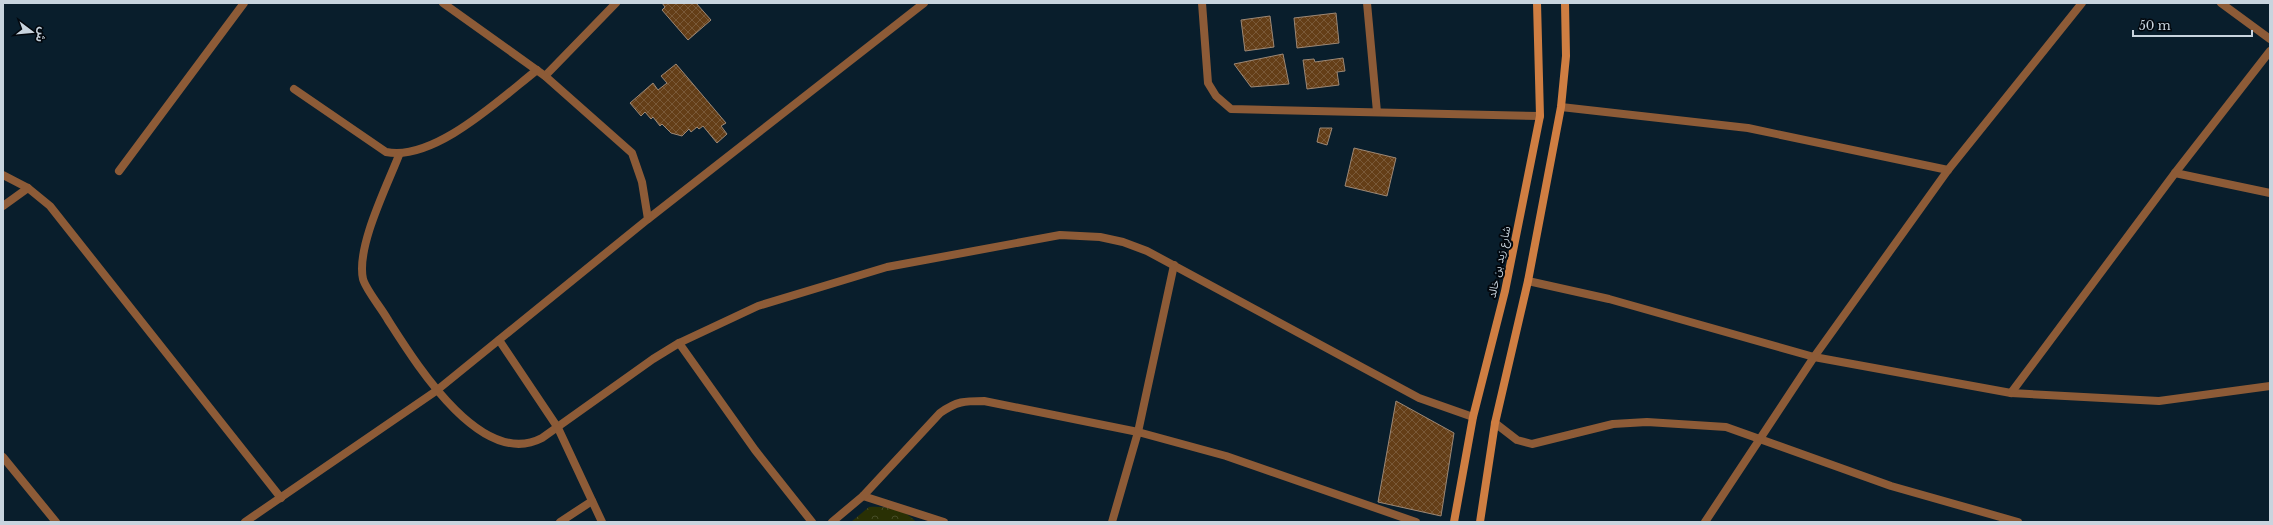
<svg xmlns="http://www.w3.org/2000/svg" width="2273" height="525" font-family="'Libre Baskerville','Noto Sans Arabic',serif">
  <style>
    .forest { fill: url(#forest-crowns) }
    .building { fill: url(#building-cross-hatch); stroke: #9d8875 }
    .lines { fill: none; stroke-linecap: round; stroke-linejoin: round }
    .street { stroke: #8d5b37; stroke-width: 8 }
    .secondary { stroke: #cf7e42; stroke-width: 8 }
    .labels { text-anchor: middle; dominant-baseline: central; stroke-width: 4; stroke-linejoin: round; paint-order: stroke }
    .street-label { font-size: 11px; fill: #c8d4de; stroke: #02070d }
  </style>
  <defs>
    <pattern id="forest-crowns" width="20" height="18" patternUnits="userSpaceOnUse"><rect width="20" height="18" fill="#293004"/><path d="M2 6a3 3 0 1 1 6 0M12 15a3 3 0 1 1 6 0" fill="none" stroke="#474d28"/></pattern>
    <pattern id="building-cross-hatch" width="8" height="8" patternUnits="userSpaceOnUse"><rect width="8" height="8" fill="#643e17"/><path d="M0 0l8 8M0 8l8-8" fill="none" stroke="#795938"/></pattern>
  </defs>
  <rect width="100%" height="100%" fill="#091e2c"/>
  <path class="forest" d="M869,507C885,506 905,509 916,522H851Z"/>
  <g class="building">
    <polygon points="662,3 696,3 711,20 688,40 662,10 665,7"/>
    <polygon points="1336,13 1339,43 1297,48 1294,18"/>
    <polygon points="1270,16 1274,47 1245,51 1241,20"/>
    <polygon points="1283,54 1289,84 1251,87 1234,64"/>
    <polygon points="1343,58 1345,71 1337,72 1339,85 1307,89 1303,60 1314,59 1315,62"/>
    <polygon points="676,64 726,123 721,126 727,134 717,143 703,126 699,129 697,127 691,132 689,129 682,136 671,133 662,124 660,126 653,117 651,119 645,112 641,116 630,103 653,83 658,90 667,83 661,76"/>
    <polygon points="1320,128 1332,128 1327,145 1317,142"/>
    <polygon points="1354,148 1396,158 1387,196 1345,186"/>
    <polygon points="1396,401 1454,433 1441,516 1378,502"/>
  </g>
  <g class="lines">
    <g class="street">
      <polyline points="1202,3 1208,83 1216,96 1231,109 1540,116"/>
      <polyline points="1367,3 1377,112"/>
      <polyline points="2221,3 2270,39"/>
      <polyline points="545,76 616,3"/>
      <path d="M294,89L386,152C434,162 500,99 537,70"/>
      <polyline points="1561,107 1748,128 1948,170"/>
      <path d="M399,155C387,186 356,247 363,279C366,290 382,309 388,320C415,362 481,470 542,438L653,359L679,343L758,306L887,267L1060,235L1100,237L1123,242L1147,251L1419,398L1473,417"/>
      <polyline points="119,171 244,3"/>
      <polyline points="2175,173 2270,193"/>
      <polyline points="3,175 28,188 50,206 281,498"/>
      <polyline points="3,206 28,188"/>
      <polyline points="648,219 924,3"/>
      <polyline points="1528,281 1609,299 1814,357 2011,393 2159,401 2270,386"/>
      <polyline points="499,340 558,428 602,522"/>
      <polyline points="679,343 755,450 812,522"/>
      <polyline points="2011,393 2175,173 2270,51"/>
      <polyline points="1495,423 1517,440 1532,444 1613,424 1647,422 1726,427 1891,486 2018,522"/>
      <polyline points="3,457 56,522"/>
      <polyline points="863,496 944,522"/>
      <polyline points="245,522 436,391 648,219 642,182 632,153 545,76 443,3"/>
      <polyline points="560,522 592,501"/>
      <path d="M832,522L863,496L940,413C957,401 964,401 984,401L1138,432L1226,456L1416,522"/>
      <polyline points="1112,522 1138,432 1174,265"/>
      <polyline points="1705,522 1814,357 1948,170 2082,3"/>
    </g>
    <g class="secondary">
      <polyline points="1454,522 1473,417 1505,291 1540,116 1537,3"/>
      <polyline points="1480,522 1495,423 1528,281 1561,107 1566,56 1565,3"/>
    </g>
  </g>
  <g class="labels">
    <g class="street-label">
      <text transform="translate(1499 262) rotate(-78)">شارع زيد بن خالد</text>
    </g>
  </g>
  <rect width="2273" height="525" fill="none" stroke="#c8d4de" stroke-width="8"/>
  <g transform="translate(32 32) rotate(106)" stroke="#02070d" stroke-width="3" paint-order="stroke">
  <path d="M0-3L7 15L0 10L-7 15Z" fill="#c8d4de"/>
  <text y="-6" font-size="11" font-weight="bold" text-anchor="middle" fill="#c8d4de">ش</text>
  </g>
  <path d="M2133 30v6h119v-6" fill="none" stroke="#c8d4de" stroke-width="2"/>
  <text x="2139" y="30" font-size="12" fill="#c8d4de" stroke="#02070d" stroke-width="3" paint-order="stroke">50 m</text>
</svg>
